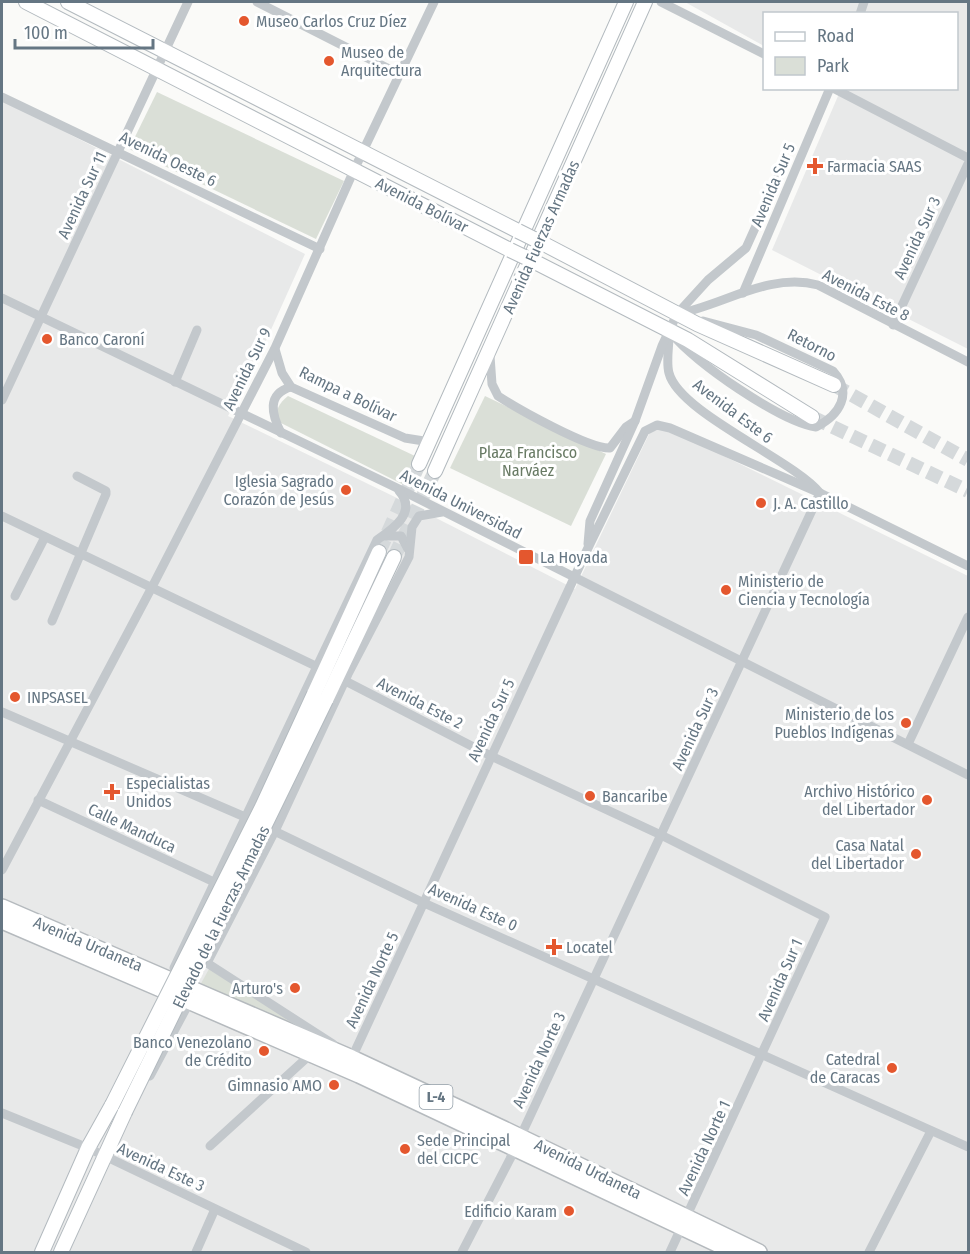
<svg xmlns="http://www.w3.org/2000/svg" width="970" height="1254" font-family="'Fira Sans Condensed',sans-serif">
  <style>
    .built { fill: #e8e9e9 }
    .green { fill: #dadfd7 }
    .lines { fill: none; stroke-linecap: round; stroke-linejoin: round }
    .secondary-tunnel { stroke: #d5d9db; stroke-width: 14; stroke-dasharray: 14 7; stroke-linecap: butt }
    .secondary-casing { stroke: #b3babf; stroke-width: 16 }
    .primary-casing { stroke: #b5babe; stroke-width: 18 }
    .minor { stroke: #c3c8cc; stroke-width: 9 }
    .secondary { stroke: #fff; stroke-width: 14 }
    .primary { stroke: #fff; stroke-width: 15 }
    .secondary-bridge-casing { stroke: #b3babf; stroke-width: 16; stroke-linecap: butt }
    .secondary-bridge { stroke: #fff; stroke-width: 14 }
    .poi-dot { fill: #e4572e; stroke: #fff; stroke-width: 2 }
    .labels { text-anchor: middle; dominant-baseline: central; stroke-width: 6; stroke-linejoin: round; paint-order: stroke }
    .shield { fill: #fff; stroke: #939fa8; stroke-width: 1.5 }
    .shield-label { font-size: 15px; font-weight: bold; fill: #657683 }
    .poi-label { font-size: 16px; fill: #657683; stroke: #fff; text-anchor: start }
    .street-label { font-size: 16px; fill: #657683; stroke: #fff }
    .park-label { font-size: 16px; fill: #687a64; stroke: #fff }
  </style>
  <rect width="100%" height="100%" fill="#fafaf8"/>
  <g class="built">
    <polygon points="685,2 968,2 968,349 772,250 841,89 956,88 956,14 764,14 764,46"/>
    <polygon points="2,100 305,254 256,363 228,416 395,497 575,589 650,432 661,429 677,433 968,576 968,1252 2,1252"/>
  </g>
  <g class="green">
    <polygon points="157,92 344,181 316,239 129,149"/>
    <path d="M288,396L415,456L402,484L279,422C274,411 279,403 288,396Z"/>
    <polygon points="485,396 606,454 571,526 450,468"/>
    <polygon points="209,969 301,1028 199,987"/>
  </g>
  <g class="lines">
    <g class="secondary-tunnel">
      <polyline points="834,385 968,460"/>
      <polyline points="814,418 968,491"/>
      <polyline points="379,552 419,464"/>
      <polyline points="394,557 435,471"/>
    </g>
    <g class="secondary-casing">
      <g id="secondary">
        <polyline points="26,2 510,250"/>
        <polyline points="68,2 518,231"/>
        <polyline points="544,244 697,324 834,385"/>
        <polyline points="537,263 688,340 812,417"/>
        <polyline points="419,464 626,2"/>
        <polyline points="435,471 645,2"/>
        <polyline points="314,694 379,552"/>
        <polyline points="326,700 394,557"/>
        <polyline points="42,1252 88,1148 112,1105"/>
        <polyline points="61,1252 125,1112"/>
      </g>
    </g>
    <g class="primary-casing">
      <g id="primary">
        <polyline points="2,907 175,982"/>
        <polyline points="2,921 170,993"/>
        <polyline points="185,986 352,1058 504,1129 759,1252"/>
        <polyline points="179,997 359,1075 734,1252"/>
      </g>
    </g>
    <g class="minor">
      <polyline points="257,2 399,74"/>
      <polyline points="661,2 764,54"/>
      <polyline points="860,14 864,2"/>
      <polyline points="833,88 968,158"/>
      <polyline points="2,97 320,249"/>
      <polyline points="743,293 830,88"/>
      <polyline points="2,298 399,489 968,775"/>
      <path d="M677,314C724,305 769,272 818,285L968,362"/>
      <polyline points="893,325 968,164"/>
      <path d="M672,334C694,362 781,422 816,427C840,415 853,393 833,371L756,335L703,321"/>
      <path d="M669,336C669,347 666,362 669,373C679,413 794,460 820,493L968,566"/>
      <polyline points="275,349 282,373 291,387 405,438 430,442"/>
      <path d="M490,356L492,384L498,396C518,409 589,449 610,448L626,427L635,421"/>
      <polyline points="175,382 197,330"/>
      <polyline points="2,400 188,2"/>
      <path d="M281,433C272,415 266,394 291,387"/>
      <polyline points="2,516 324,670 491,756 661,835 825,917 670,1252"/>
      <polyline points="386,536 401,536 408,549"/>
      <polyline points="588,544 590,521 635,421 662,346 677,314 708,280 746,248 779,175"/>
      <polyline points="15,596 45,537"/>
      <polyline points="52,621 106,494 106,491 77,476"/>
      <polyline points="2,712 245,817 424,903 968,1147"/>
      <polyline points="908,744 968,617"/>
      <polyline points="38,800 214,882"/>
      <polyline points="2,870 151,589 275,348 354,170 434,2"/>
      <path d="M174,968L377,540C393,529 418,512 399,491"/>
      <polyline points="333,1044 207,963 275,831 348,674 409,557 412,527 419,516 442,512"/>
      <polyline points="350,1062 587,550 645,431 657,425 670,428 820,493 510,1159 462,1252"/>
      <polyline points="150,1076 190,1001"/>
      <polyline points="2,1113 88,1148 306,1252"/>
      <polyline points="210,1146 311,1054"/>
      <polyline points="196,1252 215,1209"/>
      <polyline points="869,1252 931,1131"/>
    </g>
    <use href="#secondary" class="secondary"/>
    <use href="#primary" class="primary"/>
    <g class="secondary-bridge-casing">
      <g id="secondary-bridge">
        <polyline points="518,231 544,244"/>
        <polyline points="510,250 537,263"/>
        <polyline points="112,1105 262,807 314,694"/>
        <polyline points="125,1112 326,700"/>
      </g>
    </g>
    <use href="#secondary-bridge" class="secondary-bridge"/>
  </g>
  <g class="poi-dot">
    <circle cx="244" cy="21" r="6"/>
    <circle cx="329" cy="61" r="6"/>
    <path d="M812 157h6v6h6v6h-6v6h-6v-6h-6v-6h6z"/>
    <circle cx="47" cy="339" r="6"/>
    <circle cx="346" cy="490" r="6"/>
    <circle cx="761" cy="503" r="6"/>
    <rect x="518" y="549" width="16" height="16" rx="3"/>
    <circle cx="726" cy="590" r="6"/>
    <circle cx="15" cy="697" r="6"/>
    <circle cx="906" cy="723" r="6"/>
    <path d="M109 783h6v6h6v6h-6v6h-6v-6h-6v-6h6z"/>
    <circle cx="590" cy="796" r="6"/>
    <circle cx="927" cy="800" r="6"/>
    <circle cx="916" cy="854" r="6"/>
    <path d="M551 938h6v6h6v6h-6v6h-6v-6h-6v-6h6z"/>
    <circle cx="295" cy="988" r="6"/>
    <circle cx="264" cy="1051" r="6"/>
    <circle cx="892" cy="1068" r="6"/>
    <circle cx="334" cy="1085" r="6"/>
    <circle cx="405" cy="1149" r="6"/>
    <circle cx="569" cy="1211" r="6"/>
  </g>
  <g class="labels">
    <rect class="shield" x="419.5" y="1085" width="33" height="24" rx="4.5"/>
    <g class="shield-label">
      <text x="436" y="1097">L-4</text>
    </g>
    <g class="poi-label">
      <text x="256" y="21">Museo Carlos Cruz Díez</text>
      <text x="341" y="52">Museo de<tspan x="341" dy="18">Arquitectura</tspan></text>
      <text x="827" y="166">Farmacia SAAS</text>
      <text x="59" y="339">Banco Caroní</text>
      <text x="334" y="481" text-anchor="end">Iglesia Sagrado<tspan x="334" dy="18">Corazón de Jesús</tspan></text>
      <text x="773" y="503">J. A. Castillo</text>
      <text x="540" y="557">La Hoyada</text>
      <text x="738" y="581">Ministerio de<tspan x="738" dy="18">Ciencia y Tecnología</tspan></text>
      <text x="27" y="697">INPSASEL</text>
      <text x="894" y="714" text-anchor="end">Ministerio de los<tspan x="894" dy="18">Pueblos Indígenas</tspan></text>
      <text x="126" y="783">Especialistas<tspan x="126" dy="18">Unidos</tspan></text>
      <text x="915" y="791" text-anchor="end">Archivo Histórico<tspan x="915" dy="18">del Libertador</tspan></text>
      <text x="602" y="796">Bancaribe</text>
      <text x="904" y="845" text-anchor="end">Casa Natal<tspan x="904" dy="18">del Libertador</tspan></text>
      <text x="566" y="947">Locatel</text>
      <text x="283" y="988" text-anchor="end">Arturo's</text>
      <text x="252" y="1042" text-anchor="end">Banco Venezolano<tspan x="252" dy="18">de Crédito</tspan></text>
      <text x="880" y="1059" text-anchor="end">Catedral<tspan x="880" dy="18">de Caracas</tspan></text>
      <text x="322" y="1085" text-anchor="end">Gimnasio AMO</text>
      <text x="417" y="1140">Sede Principal<tspan x="417" dy="18">del CICPC</tspan></text>
      <text x="557" y="1211" text-anchor="end">Edificio Karam</text>
    </g>
    <g class="street-label">
      <text transform="translate(168 159) rotate(26)">Avenida Oeste 6</text>
      <text transform="translate(773 185) rotate(-67)">Avenida Sur 5</text>
      <text transform="translate(82 195) rotate(-65)">Avenida Sur 11</text>
      <text transform="translate(422 205) rotate(27)">Avenida Bolívar</text>
      <text transform="translate(541 237) rotate(-66)">Avenida Fuerzas Armadas</text>
      <text transform="translate(917 238) rotate(-65)">Avenida Sur 3</text>
      <text transform="translate(866 295) rotate(27)">Avenida Este 8</text>
      <text transform="translate(812 345) rotate(27)">Retorno</text>
      <text transform="translate(247 369) rotate(-64)">Avenida Sur 9</text>
      <text transform="translate(348 394) rotate(26)">Rampa a Bolívar</text>
      <text transform="translate(733 411) rotate(37)">Avenida Este 6</text>
      <text transform="translate(461 504) rotate(27)">Avenida Universidad</text>
      <text transform="translate(420 703) rotate(27)">Avenida Este 2</text>
      <text transform="translate(491 720) rotate(-65)">Avenida Sur 5</text>
      <text transform="translate(695 729) rotate(-65)">Avenida Sur 3</text>
      <text transform="translate(132 828) rotate(25)">Calle Manduca</text>
      <text transform="translate(473 907) rotate(24)">Avenida Este 0</text>
      <text transform="translate(221 917) rotate(-64)">Elevado de la Fuerzas Armadas</text>
      <text transform="translate(88 944) rotate(23)">Avenida Urdaneta</text>
      <text transform="translate(372 980) rotate(-65)">Avenida Norte 5</text>
      <text transform="translate(780 980) rotate(-66)">Avenida Sur 1</text>
      <text transform="translate(539 1060) rotate(-65)">Avenida Norte 3</text>
      <text transform="translate(704 1148) rotate(-65)">Avenida Norte 1</text>
      <text transform="translate(161 1167) rotate(25)">Avenida Este 3</text>
      <text transform="translate(588 1169) rotate(26)">Avenida Urdaneta</text>
    </g>
    <g class="park-label">
      <text x="528" y="452">Plaza Francisco<tspan x="528" dy="18">Narváez</tspan></text>
    </g>
  </g>
  <rect width="970" height="1254" fill="none" stroke="#657683" stroke-width="6"/>
  <rect x="763" y="12" width="195" height="78" fill="#ffffff" stroke="#c1c8cd" stroke-width="1.5"/>
  <rect x="775" y="32" width="30" height="9" fill="#ffffff" stroke="#c1c8cd" stroke-width="1.5"/>
  <text x="817" y="42" font-size="18" fill="#657683">Road</text>
  <rect x="775" y="57" width="30" height="18" fill="#dadfd7" stroke="#c1c8cd" stroke-width="1.5"/>
  <text x="817" y="72" font-size="18" fill="#657683">Park</text>
  <path d="M15 39v9h138v-9" fill="none" stroke="#657683" stroke-width="3"/>
  <text x="24" y="39" font-size="18" fill="#657683" stroke="#ffffff" stroke-width="4.5" paint-order="stroke">100 m</text>
</svg>
